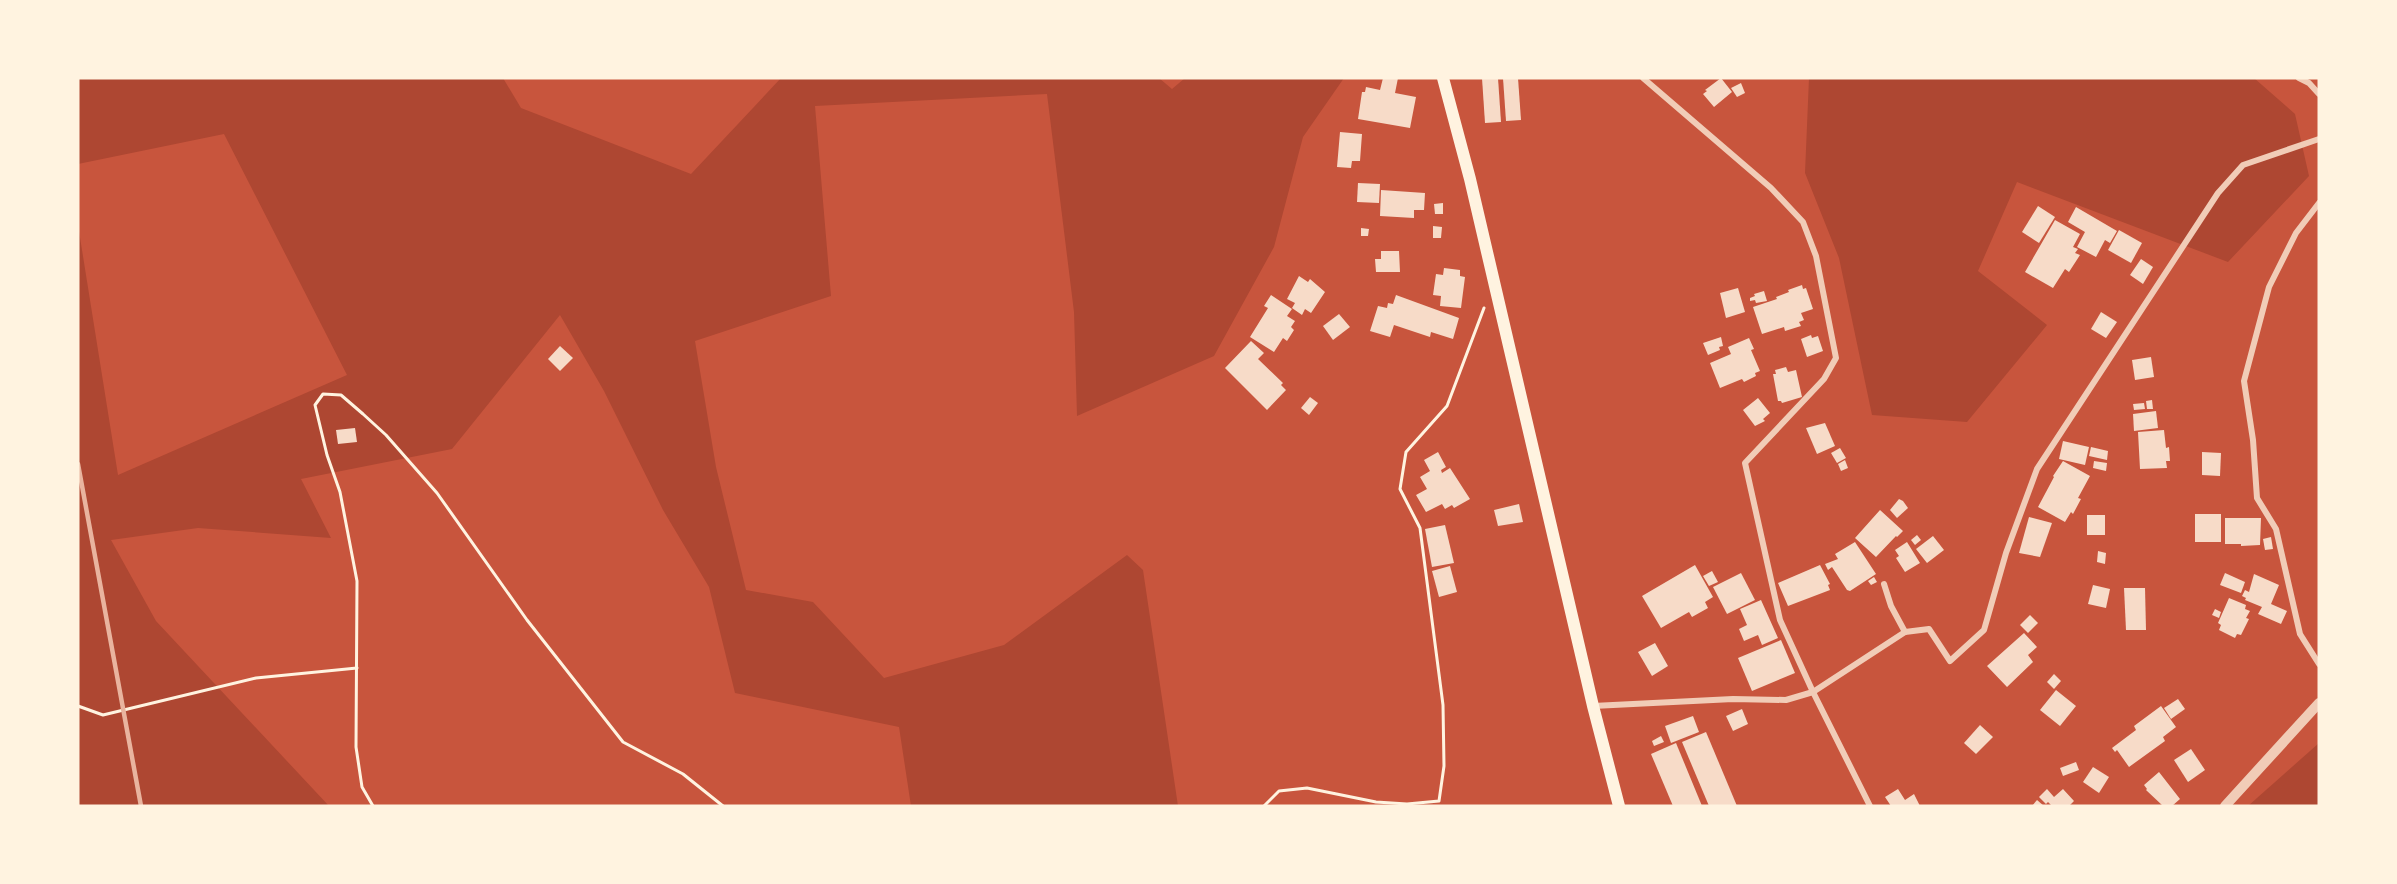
<svg xmlns="http://www.w3.org/2000/svg" width="2397" height="884" font-family="'Fira Sans Condensed',sans-serif">
  <style>
    .green { fill: #ae4732 }
    .building { fill: #f7dbc8 }
    .lines { fill: none; stroke-linecap: round; stroke-linejoin: round }
    .path { stroke: #fff3e0; stroke-width: 3 }
    .minor { stroke: #f1ccb7; stroke-width: 6 }
    .tertiary { stroke: #f1ccb7; stroke-width: 10 }
    .secondary { stroke: #fff3e0; stroke-width: 12 }
    .rail { stroke: #e9b49f; stroke-width: 4.5 }
  </style>
  <rect width="100%" height="100%" fill="#c8553d"/>
  <g class="green">
    <polygon points="78,78 503,78 521,108 691,174 781,78 1159,78 1172,89 1185,78 1344,78 1303,137 1274,247 1214,356 1077,416 1074,312 1047,94 815,106 831,296 695,341 716,467 746,590 813,602 884,678 1004,645 1127,555 1143,570 1178,806 911,806 899,727 735,693 709,587 663,510 604,391 560,315 452,449 301,479 331,538 198,528 111,540 156,621 329,806 78,806 78,225 118,475 347,375 224,134 78,164"/>
    <polygon points="1809,78 2254,78 2295,114 2309,176 2228,262 2017,182 1978,271 2047,325 1967,422 1872,415 1839,258 1805,173"/>
    <polygon points="2319,743 2319,806 2248,806"/>
  </g>
  <g class="building">
    <polygon points="1383,78 1398,78 1395,93 1416,97 1410,128 1358,119 1362,92 1365,92 1366,87 1380,90"/>
    <polygon points="1482,78 1498,78 1501,122 1485,123"/>
    <polygon points="1503,78 1518,78 1521,120 1506,121"/>
    <polygon points="1721,78 1732,92 1714,107 1703,94 1707,91 1705,90"/>
    <polygon points="1741,83 1745,93 1737,97 1731,88"/>
    <polygon points="1340,132 1362,134 1360,161 1352,161 1351,168 1337,167"/>
    <polygon points="1358,183 1380,184 1379,203 1357,202"/>
    <polygon points="1381,190 1425,193 1424,210 1414,210 1414,218 1380,216"/>
    <polygon points="1443,203 1443,214 1435,214 1434,204"/>
    <polygon points="2038,206 2055,217 2039,243 2022,232"/>
    <polygon points="2076,207 2117,231 2110,243 2105,240 2096,257 2077,247 2085,232 2068,222"/>
    <polygon points="2055,220 2080,234 2073,247 2078,249 2075,253 2080,255 2069,272 2065,269 2053,288 2025,272"/>
    <polygon points="1433,226 1442,227 1441,238 1433,238"/>
    <polygon points="1361,228 1369,229 1368,236 1361,236"/>
    <polygon points="2119,230 2142,243 2131,263 2108,250"/>
    <polygon points="1381,251 1399,251 1400,272 1376,272 1375,259 1381,259"/>
    <polygon points="2141,259 2153,267 2143,284 2130,275"/>
    <polygon points="1444,268 1460,270 1460,276 1465,277 1461,308 1440,306 1441,296 1433,295 1436,274 1443,275"/>
    <polygon points="1299,276 1308,282 1310,279 1325,292 1311,313 1305,309 1302,315 1292,308 1295,303 1287,299"/>
    <polygon points="1802,285 1803,289 1806,288 1813,309 1801,313 1804,320 1799,322 1801,326 1785,331 1784,327 1762,334 1753,307 1777,299 1776,297 1789,292 1788,290"/>
    <polygon points="1738,288 1745,312 1726,318 1720,293"/>
    <polygon points="1764,291 1767,301 1756,303 1755,300 1750,301 1750,298 1755,296 1754,294"/>
    <polygon points="1271,295 1292,309 1287,316 1295,321 1291,327 1294,330 1287,341 1283,338 1274,352 1250,337 1268,308 1264,306"/>
    <polygon points="1396,295 1459,318 1453,339 1431,332 1430,337 1394,325 1390,337 1370,331 1378,306 1387,308 1388,303 1393,304"/>
    <polygon points="2101,312 2117,322 2106,338 2091,329"/>
    <polygon points="1339,314 1350,327 1333,340 1323,326"/>
    <polygon points="1811,335 1812,338 1818,336 1823,351 1807,357 1801,339"/>
    <polygon points="1721,337 1723,346 1719,347 1720,350 1708,355 1703,343"/>
    <polygon points="1749,338 1754,349 1751,350 1760,371 1755,373 1756,376 1744,382 1742,379 1720,388 1710,363 1731,354 1728,347"/>
    <polygon points="1251,341 1264,353 1258,359 1283,383 1281,385 1286,390 1267,410 1225,368"/>
    <polygon points="560,346 573,358 560,371 548,359"/>
    <polygon points="2151,357 2154,377 2135,380 2132,360"/>
    <polygon points="1786,367 1788,372 1796,370 1802,397 1782,403 1781,401 1778,401 1773,374 1776,374 1775,370"/>
    <polygon points="1310,397 1318,403 1309,415 1301,408"/>
    <polygon points="1758,398 1770,413 1763,419 1765,421 1755,426 1743,410"/>
    <polygon points="2152,400 2153,409 2147,409 2146,401"/>
    <polygon points="2144,403 2145,409 2134,410 2133,404"/>
    <polygon points="2156,411 2158,428 2134,431 2133,414"/>
    <polygon points="1825,423 1835,446 1817,454 1806,428"/>
    <polygon points="355,428 357,442 338,444 336,430"/>
    <polygon points="2164,430 2166,448 2169,447 2170,461 2166,461 2167,468 2140,469 2138,432"/>
    <polygon points="2063,441 2089,447 2085,465 2059,459"/>
    <polygon points="2091,447 2108,451 2107,460 2089,456"/>
    <polygon points="1840,448 1846,458 1837,463 1831,453"/>
    <polygon points="1438,452 1446,467 1441,470 1442,473 1450,468 1470,499 1454,508 1452,505 1445,509 1442,504 1426,512 1416,495 1427,489 1420,477 1430,471 1424,460"/>
    <polygon points="2202,452 2221,453 2220,476 2202,475"/>
    <polygon points="1845,460 1848,468 1841,471 1838,464"/>
    <polygon points="2063,461 2090,476 2078,498 2081,499 2073,514 2071,512 2065,522 2038,507 2054,477 2053,476"/>
    <polygon points="2094,461 2107,463 2106,471 2093,468"/>
    <polygon points="1899,499 1903,501 1908,508 1897,518 1890,510"/>
    <polygon points="1519,504 1523,522 1498,526 1494,510"/>
    <polygon points="1880,510 1903,531 1897,537 1896,536 1876,557 1855,538"/>
    <rect x="2195" y="514" width="26" height="28"/>
    <rect x="2087" y="515" width="18" height="20"/>
    <polygon points="2029,517 2052,523 2040,557 2019,553"/>
    <polygon points="2225,518 2261,518 2260,545 2241,546 2241,544 2225,544"/>
    <polygon points="1445,525 1454,563 1432,567 1425,529"/>
    <polygon points="1917,535 1921,540 1915,545 1911,540"/>
    <polygon points="1933,536 1944,550 1927,563 1916,549"/>
    <polygon points="2271,537 2273,549 2265,550 2263,539"/>
    <polygon points="1855,542 1876,574 1850,591 1847,590 1832,567 1828,570 1825,564 1838,559 1835,554"/>
    <polygon points="1907,542 1920,563 1905,572 1896,558 1899,556 1895,550"/>
    <polygon points="2098,551 2106,553 2105,564 2097,562"/>
    <polygon points="1695,565 1713,597 1705,602 1708,608 1692,617 1689,612 1661,628 1642,596"/>
    <polygon points="1820,565 1830,584 1828,585 1830,590 1788,606 1778,583"/>
    <polygon points="1450,566 1457,592 1439,597 1432,571"/>
    <polygon points="1712,571 1718,582 1709,586 1703,576"/>
    <polygon points="1741,573 1755,600 1727,614 1713,587"/>
    <polygon points="2225,573 2245,582 2241,593 2220,585"/>
    <polygon points="2254,574 2279,585 2271,604 2287,611 2281,624 2258,614 2262,607 2245,600 2246,598 2242,596 2245,590 2249,592"/>
    <polygon points="1874,577 1877,582 1871,585 1868,581"/>
    <polygon points="2093,585 2110,589 2106,608 2088,604"/>
    <polygon points="2124,588 2145,588 2146,630 2126,630"/>
    <polygon points="2229,598 2246,605 2245,609 2250,611 2246,618 2249,619 2241,635 2237,634 2235,638 2219,630 2221,625 2218,623"/>
    <polygon points="1761,600 1778,638 1762,645 1758,635 1744,641 1739,629 1747,625 1740,609"/>
    <polygon points="2215,609 2221,612 2219,618 2212,615"/>
    <polygon points="2030,615 2038,623 2028,633 2020,625"/>
    <polygon points="2024,633 2037,647 2028,655 2033,662 2007,687 1987,666"/>
    <polygon points="1781,640 1795,673 1752,691 1738,658"/>
    <polygon points="1655,643 1668,666 1652,676 1638,652"/>
    <polygon points="2054,674 2061,681 2054,689 2047,682"/>
    <polygon points="2056,690 2076,706 2060,726 2040,710"/>
    <polygon points="2178,699 2185,709 2171,719 2164,708"/>
    <polygon points="2161,706 2176,727 2163,737 2165,741 2129,767 2117,750 2115,752 2112,748 2136,730 2134,726"/>
    <polygon points="1742,709 1748,724 1733,731 1726,716"/>
    <polygon points="1693,716 1699,732 1671,743 1665,726"/>
    <polygon points="1980,725 1993,737 1976,754 1964,743"/>
    <polygon points="1706,732 1737,806 1709,806 1682,742"/>
    <polygon points="1661,736 1664,742 1654,746 1652,741"/>
    <polygon points="1676,743 1702,806 1673,806 1651,754"/>
    <polygon points="2191,749 2205,770 2188,782 2174,760"/>
    <polygon points="2076,762 2079,770 2063,776 2060,768"/>
    <polygon points="2093,767 2109,777 2099,793 2083,782"/>
    <polygon points="2159,772 2180,799 2172,806 2163,806 2146,790 2147,789 2144,785"/>
    <polygon points="1898,789 1905,800 1914,794 1920,806 1891,806 1885,797"/>
    <polygon points="2047,789 2054,797 2063,789 2074,801 2069,806 2052,806 2048,802 2046,804 2039,797"/>
    <polygon points="2037,800 2044,806 2032,806"/>
  </g>
  <g class="lines">
    <g class="path">
      <polyline points="78,706 103,715 256,678 357,668"/>
      <polyline points="373,806 362,787 356,747 357,581 340,492 327,455 315,405 323,394 341,395 363,414 386,435 437,493 527,620 623,742 683,774 723,806"/>
      <polyline points="1264,806 1279,791 1307,788 1376,802 1407,804 1439,801 1444,766 1443,705 1420,528 1400,489 1406,452 1447,406 1484,308"/>
    </g>
    <g class="minor">
      <polyline points="1643,78 1771,188 1803,222 1816,256 1836,358 1824,379 1745,463 1780,620 1813,692 1870,806"/>
      <polyline points="2299,78 2309,83 2319,94"/>
      <polyline points="2319,203 2296,233 2269,287 2244,381 2253,440 2257,498 2276,529 2300,634 2319,664"/>
      <polyline points="1884,584 1891,606 1905,632"/>
      <polyline points="1593,706 1733,699 1786,700 1813,692 1905,632 1929,629 1950,661 1984,630 2006,553 2037,469 2218,193 2243,165 2319,139"/>
    </g>
    <polyline class="tertiary" points="2225,806 2319,703"/>
    <polyline class="secondary" points="1443,78 1470,179 1593,706 1619,806"/>
    <polyline class="rail" points="78,464 141,806"/>
  </g>
  <rect width="2397" height="884" fill="none" stroke="#fff3e0" stroke-width="159"/>
</svg>
